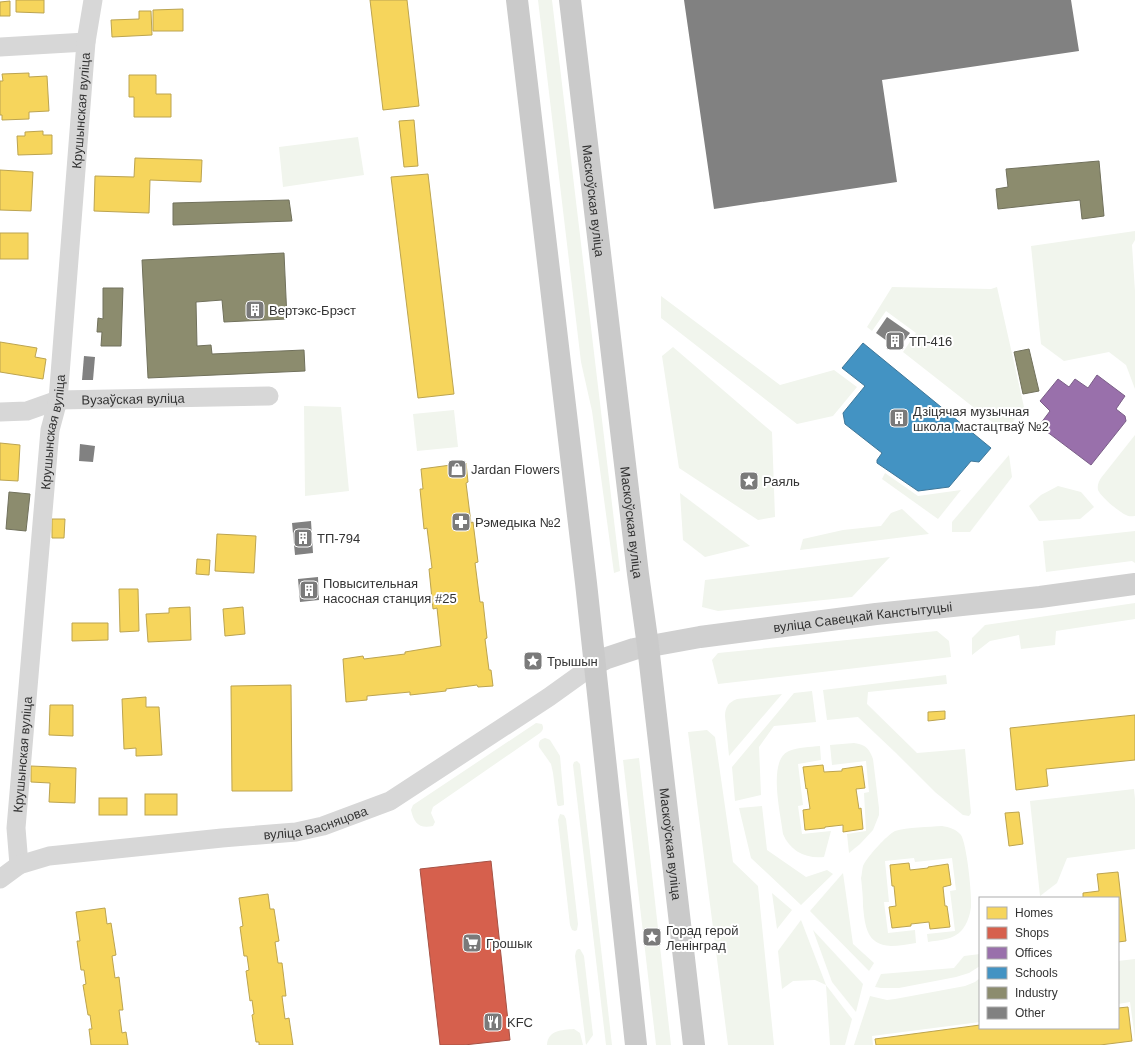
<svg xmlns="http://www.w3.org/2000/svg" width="1135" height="1045" font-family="Helvetica,sans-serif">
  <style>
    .green { fill: #f1f5ed }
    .homes { fill: #f6d55c; stroke: #bca450 }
    .shops { fill: #d6604d; stroke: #a55245 }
    .offices { fill: #9970ab; stroke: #7a5e87 }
    .schools { fill: #4393c3; stroke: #3e7698 }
    .industry { fill: #8c8c6e; stroke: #71715c }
    .building { fill: #818181 }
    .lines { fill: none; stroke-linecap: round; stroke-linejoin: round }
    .minor { stroke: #d7d7d7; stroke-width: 19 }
    .secondary { stroke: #d0d0d0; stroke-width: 22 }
    .primary { stroke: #cacaca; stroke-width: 22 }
    .labels { text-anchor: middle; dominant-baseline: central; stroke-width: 4; stroke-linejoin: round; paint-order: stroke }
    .street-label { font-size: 13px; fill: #333; stroke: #fff }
    .poi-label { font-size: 13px; fill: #333; stroke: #fff; text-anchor: start }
  </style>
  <rect width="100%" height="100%" fill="#fff"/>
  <g class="green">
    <polygon points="538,0 552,0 620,571 614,573 592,411 581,362"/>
    <polygon points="358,137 364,175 283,187 279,147"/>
    <polygon points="1135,231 1135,240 1132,245 1135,291 1135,389 1126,365 1109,352 1064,361 1041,344 1031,246"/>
    <polygon points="892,287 991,289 997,287 1024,407 1005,432 903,352 916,333 886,311 872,331 867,327"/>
    <polygon points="661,296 780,385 834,370 857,387 833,416 797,424 661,318"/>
    <polygon points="673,347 772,432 775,517 758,520 679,468 662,356"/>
    <polygon points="304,406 341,407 349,491 305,496"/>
    <polygon points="454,410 458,447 417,451 413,414"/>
    <path d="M1135,435V516C1132,516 1129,517 1126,515C1119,512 1100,496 1098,490C1097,485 1099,481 1101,478Z"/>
    <polygon points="1009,455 1012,477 970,532 952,532 952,522"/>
    <polygon points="885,473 918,496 961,490 938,519 882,479"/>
    <polygon points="1058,486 1081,492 1094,507 1080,519 1039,521 1029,506 1041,495"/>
    <polygon points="680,493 750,546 705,557 683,540"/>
    <polygon points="902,509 929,534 800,550 803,539 843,530 881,526 891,513"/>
    <polygon points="1135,531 1135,563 1132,561 1046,572 1043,541"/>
    <polygon points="890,557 852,597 718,611 702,607 705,580"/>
    <polygon points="1135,603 1135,619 1056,631 1055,645 1021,649 1019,635 990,641 972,655 972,638 985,625"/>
    <polygon points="937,631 949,641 951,657 718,684 712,660 718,653"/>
    <polygon points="946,675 947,684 868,692 867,704 917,753 965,749 971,813 969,816 963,815 935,792 896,753 858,717 827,720 823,690"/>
    <polygon points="812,691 816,722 774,726 759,747 761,795 735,801 732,767 794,693"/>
    <path d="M782,694L729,756L725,716C725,707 729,702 737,699Z"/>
    <path d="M536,723L542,724C544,728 543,730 540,733L433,807L431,813L435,822L433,826C419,829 414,823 411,810L413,805Z"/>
    <polygon points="707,730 715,737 733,862 758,886 774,1045 728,1045 688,732"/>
    <path d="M545,738L548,739L550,740L560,756L564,802V805L560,806H558L557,804L553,773L551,764L539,747C538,742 540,739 545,738Z"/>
    <path d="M854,743C866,745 869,748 873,759L879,808V815L873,830L860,844L849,853L847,834L866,831L864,793L869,792L866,761L832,765L830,745Z"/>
    <path d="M820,746L821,760L798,764L803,805L798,806L802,834L831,831L824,857C806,859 790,851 783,834C781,815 767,760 789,751C798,747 810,747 820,746Z"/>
    <polygon points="639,758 671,1045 656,1045 623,760"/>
    <polygon points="577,761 580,764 612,1045 606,1045 573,765 574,762"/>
    <polygon points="1134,789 1135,799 1135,849 1067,858 1057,883 1040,896 1030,801"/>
    <polygon points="762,806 767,850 806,877 827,870 833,874 801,905 751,858 739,808"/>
    <polygon points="560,814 564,815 566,819 578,924 577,930 575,931 572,930 570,925 558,820"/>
    <path d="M942,826C949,827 956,829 961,835C967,845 972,895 971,907C970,915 967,924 962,930C954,940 939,940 928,942L927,934L955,931L950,891L956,890L952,858L915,862L914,858L885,861L889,902H884L888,933L915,930L916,943C908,944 899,946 891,946C866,945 865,925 863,906C863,896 862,887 861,878C862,874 862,870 863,866C867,857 887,835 895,831C907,827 929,827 942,826Z"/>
    <polygon points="843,873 853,944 874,963 869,971 810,911"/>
    <polygon points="772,893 792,910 777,929"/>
    <polygon points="801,920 826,985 852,1019 845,1045 830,1045 826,985 815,980 793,981 782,989 778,951"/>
    <polygon points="813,930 863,984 856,1012 832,982"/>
    <polygon points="578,949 580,949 584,956 593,1035 586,1045 575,956 576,951"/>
    <polygon points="980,954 980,966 969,973 956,977 899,988 881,988 875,987 881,974 954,968 964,956"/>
    <polygon points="1135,959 1135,1038 1130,1002 1118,1004 1118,961"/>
    <polygon points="980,978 980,1022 872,1036 873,1045 854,1045 870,996 887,1000 895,999 965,986 975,982"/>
    <path d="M574,1029L580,1033L583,1045H547C548,1030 562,1030 574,1029Z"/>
  </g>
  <g class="homes">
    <polygon points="16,0 44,0 44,13 16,12"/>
    <polygon points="370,0 407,0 419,106 383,110"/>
    <polygon points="10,1 10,16 0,16 0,2"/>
    <polygon points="183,9 183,31 153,31 153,10"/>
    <polygon points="139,11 151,11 152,35 112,37 111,20 139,19"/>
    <polygon points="29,73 29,77 47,76 49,111 29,112 29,119 2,120 2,115 0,115 0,81 3,81 2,74"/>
    <polygon points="129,75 156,75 156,94 171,94 171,117 134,117 134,97 129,97"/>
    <polygon points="414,120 418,166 404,167 399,121"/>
    <polygon points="43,131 43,135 52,135 52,154 18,155 17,136 25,136 25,132"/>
    <polygon points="135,158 202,160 201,182 150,180 149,213 94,211 95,176 134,177"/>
    <polygon points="0,170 33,172 31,211 0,210"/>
    <polygon points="428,174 454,394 418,398 391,177"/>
    <rect x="0" y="233" width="28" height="26"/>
    <polygon points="0,342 37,348 35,357 46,359 43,379 0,372"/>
    <polygon points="0,443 20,445 18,481 0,480"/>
    <polygon points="466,463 468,482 466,483 471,523 473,522 478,562 475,563 480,602 483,602 487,638 485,639 489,670 491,670 493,686 478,687 477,685 446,689 446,691 410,695 410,692 367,696 367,700 346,702 343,659 363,656 364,659 405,654 405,652 441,646 437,608 433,609 429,569 432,568 427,528 424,529 420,489 423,489 421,469"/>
    <polygon points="52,519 65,519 64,538 52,538"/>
    <polygon points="217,534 256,536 254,573 215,571"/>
    <polygon points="197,559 210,560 209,575 196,574"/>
    <polygon points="119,589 138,589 139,631 120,632"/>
    <polygon points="190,607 191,640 148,642 146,614 169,613 169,608"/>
    <polygon points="243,607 245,634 225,636 223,609"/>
    <polygon points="72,623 108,623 108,640 72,641"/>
    <polygon points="291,685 292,791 232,791 231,686"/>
    <polygon points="146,697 146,707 159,707 162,755 136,756 136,748 124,749 122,699"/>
    <polygon points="50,705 73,705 73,736 49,735"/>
    <polygon points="945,711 945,719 928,721 928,712"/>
    <polygon points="1135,715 1135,760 1046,769 1048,786 1016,790 1010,728"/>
    <polygon points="823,765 824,772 842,771 842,769 862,766 865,788 856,789 859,809 861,808 863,829 843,832 843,825 825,827 825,828 805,830 803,810 810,809 807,788 806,789 803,767"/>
    <polygon points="31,766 76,768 75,803 49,802 50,783 31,782"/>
    <rect x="145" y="794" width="32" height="21"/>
    <rect x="99" y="798" width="28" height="17"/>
    <polygon points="1019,812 1023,844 1009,846 1005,813"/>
    <polygon points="909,863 910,870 928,868 928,867 948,864 951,885 943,887 945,906 947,906 950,927 930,929 929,922 911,924 911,926 892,928 889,907 896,906 894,886 892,886 890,865"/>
    <polygon points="1118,872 1126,941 1118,942 1118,898 1083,898 1083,893 1099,891 1097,874"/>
    <polygon points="268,894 270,909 274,909 279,941 275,942 278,963 282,963 286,996 282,996 285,1019 289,1018 293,1045 259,1045 259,1042 256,1042 252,1015 254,1014 252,1000 250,1001 246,971 249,970 247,956 244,956 240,927 243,926 239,898"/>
    <polygon points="105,908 107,924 111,923 116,955 112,956 115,978 119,977 123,1010 119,1010 122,1033 126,1032 128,1045 91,1045 89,1029 92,1029 90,1015 88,1015 83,985 86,984 84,970 81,970 77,941 80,941 76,912"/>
    <polygon points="1128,1007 1132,1041 1100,1045 876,1045 875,1039 980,1025 980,1028 1118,1028 1118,1008"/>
  </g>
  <polygon class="shops" points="491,861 510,1040 464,1045 440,1045 420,869"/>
  <polygon class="offices" points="1097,375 1125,396 1116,409 1125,416 1126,421 1091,465 1042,428 1041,423 1050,411 1040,401 1058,379 1069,387 1075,379 1088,388"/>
  <polygon class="schools" points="863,343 991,448 979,462 971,461 949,487 918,491 877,463 877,460 882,453 845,424 843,413 865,386 842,368"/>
  <g class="industry">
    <polygon points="1099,161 1104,216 1082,219 1080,200 998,209 996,189 1008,187 1006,169"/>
    <polygon points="289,200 292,221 173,225 173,203"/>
    <polygon points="284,253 287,319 224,322 222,300 196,302 197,346 211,345 212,354 304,350 305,371 148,378 142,260"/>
    <polygon points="103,288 123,288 121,346 101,346 102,332 97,332 98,318 103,319"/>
    <polygon points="1029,349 1039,391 1023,394 1014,352"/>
    <polygon points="9,492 30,494 26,531 6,529"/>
  </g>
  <g class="building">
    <polygon points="684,0 1071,0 1079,51 882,80 897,182 714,209"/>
    <polygon points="887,317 910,333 898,349 876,333"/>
    <polygon points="84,356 95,357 93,380 82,380"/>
    <polygon points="80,444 95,446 93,462 79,461"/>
    <polygon points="311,521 313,553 295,555 292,523"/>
    <polygon points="318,577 319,600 300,602 298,579"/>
  </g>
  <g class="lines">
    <g class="minor">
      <polyline points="0,47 86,42"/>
      <path id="s1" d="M0,412L27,411L58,400L269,396"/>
      <path id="s2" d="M19,865L16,828L50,430L58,400L86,42L93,0"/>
      <path id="s3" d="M0,879L19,865L49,856L222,838L296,832L323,826L390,801L549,697L595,664"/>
    </g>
    <path class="secondary" id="s4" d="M595,664L607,658L634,649L700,637L876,614L1040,597L1135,584"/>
    <g class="primary">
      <polyline points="517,0 586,583 636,1045"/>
      <path id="s5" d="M570,0L638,574L648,646L694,1045"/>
    </g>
  </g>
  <defs>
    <g id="building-square" transform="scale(1)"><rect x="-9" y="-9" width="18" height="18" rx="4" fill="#7a7a7a" stroke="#fff"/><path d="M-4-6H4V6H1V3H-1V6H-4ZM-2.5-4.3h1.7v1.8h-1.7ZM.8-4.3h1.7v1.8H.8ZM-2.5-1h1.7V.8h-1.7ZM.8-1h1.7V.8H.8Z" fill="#fff"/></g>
    <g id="shop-square" transform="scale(1)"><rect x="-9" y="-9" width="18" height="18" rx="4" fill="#7a7a7a" stroke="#fff"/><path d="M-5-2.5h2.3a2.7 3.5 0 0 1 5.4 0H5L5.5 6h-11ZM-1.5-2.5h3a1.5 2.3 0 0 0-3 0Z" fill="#fff"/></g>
    <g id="sight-square" transform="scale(1)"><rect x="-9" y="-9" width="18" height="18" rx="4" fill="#7a7a7a" stroke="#fff"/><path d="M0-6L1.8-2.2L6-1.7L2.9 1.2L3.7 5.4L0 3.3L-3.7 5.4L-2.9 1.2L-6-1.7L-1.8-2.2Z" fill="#fff"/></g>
    <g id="pharmacy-square" transform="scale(1)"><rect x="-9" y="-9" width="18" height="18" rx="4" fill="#7a7a7a" stroke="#fff"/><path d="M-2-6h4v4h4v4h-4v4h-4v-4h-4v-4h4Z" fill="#fff"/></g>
    <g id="supermarket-square" transform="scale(1)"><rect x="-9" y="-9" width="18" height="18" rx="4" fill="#7a7a7a" stroke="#fff"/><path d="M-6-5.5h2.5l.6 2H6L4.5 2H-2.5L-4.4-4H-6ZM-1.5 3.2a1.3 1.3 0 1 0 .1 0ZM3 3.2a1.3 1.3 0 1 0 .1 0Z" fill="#fff"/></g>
    <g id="restaurant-square" transform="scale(1)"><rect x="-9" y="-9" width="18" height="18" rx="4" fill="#7a7a7a" stroke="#fff"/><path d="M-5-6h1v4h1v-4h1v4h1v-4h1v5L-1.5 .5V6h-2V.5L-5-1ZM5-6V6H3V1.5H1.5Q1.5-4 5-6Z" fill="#fff"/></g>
  </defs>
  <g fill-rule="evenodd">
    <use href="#building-square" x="255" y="310"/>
    <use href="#building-square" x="895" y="341"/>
    <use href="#building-square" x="899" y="418"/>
    <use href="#shop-square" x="457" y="469"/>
    <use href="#sight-square" x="749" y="481"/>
    <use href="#pharmacy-square" x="461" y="522"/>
    <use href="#building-square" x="303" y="538"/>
    <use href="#building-square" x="309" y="590"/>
    <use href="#sight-square" x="533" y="661"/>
    <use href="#sight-square" x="652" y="937"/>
    <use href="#supermarket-square" x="472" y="943"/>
    <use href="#restaurant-square" x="493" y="1022"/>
  </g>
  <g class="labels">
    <g class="street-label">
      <text stroke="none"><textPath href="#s2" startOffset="758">Крушынская вуліца</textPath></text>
      <text stroke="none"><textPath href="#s5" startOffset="202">Маскоўская вуліца</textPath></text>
      <text stroke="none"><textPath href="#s1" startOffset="135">Вузаўская вуліца</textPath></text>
      <text stroke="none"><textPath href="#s2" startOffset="435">Крушынская вуліца</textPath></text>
      <text stroke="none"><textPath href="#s5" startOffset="526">Маскоўская вуліца</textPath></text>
      <text stroke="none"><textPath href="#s4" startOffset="273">вуліца Савецкай Канстытуцыі</textPath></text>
      <text stroke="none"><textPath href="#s2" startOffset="111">Крушынская вуліца</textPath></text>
      <text stroke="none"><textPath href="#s3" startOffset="324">вуліца Васняцова</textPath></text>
      <text stroke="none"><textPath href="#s5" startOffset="850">Маскоўская вуліца</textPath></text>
    </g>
    <g class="poi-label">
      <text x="269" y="310">Вертэкс-Брэст</text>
      <text x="909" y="341">ТП-416</text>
      <text x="913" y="411">Дзіцячая музычная<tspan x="913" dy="15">школа мастацтваў №2</tspan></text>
      <text x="471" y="469">Jardan Flowers</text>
      <text x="763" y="481">Раяль</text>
      <text x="475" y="522">Рэмедыка №2</text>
      <text x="317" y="538">ТП-794</text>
      <text x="323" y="583">Повысительная<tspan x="323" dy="15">насосная станция #25</tspan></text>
      <text x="547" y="661">Трышын</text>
      <text x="666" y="930">Горад герой<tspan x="666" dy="15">Ленінград</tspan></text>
      <text x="486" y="943">Грошык</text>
      <text x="507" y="1022">KFC</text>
    </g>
  </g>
  <rect x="979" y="897" width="140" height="132" fill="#ffffff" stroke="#adadad"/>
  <rect x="987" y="907" width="20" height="12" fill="#f6d55c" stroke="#adadad"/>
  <text x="1015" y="917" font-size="12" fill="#333333">Homes</text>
  <rect x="987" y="927" width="20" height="12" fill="#d6604d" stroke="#adadad"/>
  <text x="1015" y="937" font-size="12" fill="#333333">Shops</text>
  <rect x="987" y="947" width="20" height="12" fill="#9970ab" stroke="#adadad"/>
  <text x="1015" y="957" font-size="12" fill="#333333">Offices</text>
  <rect x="987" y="967" width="20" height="12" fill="#4393c3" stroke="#adadad"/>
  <text x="1015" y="977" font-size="12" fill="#333333">Schools</text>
  <rect x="987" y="987" width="20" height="12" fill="#8c8c6e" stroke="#adadad"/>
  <text x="1015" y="997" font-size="12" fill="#333333">Industry</text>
  <rect x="987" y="1007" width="20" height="12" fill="#818181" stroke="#adadad"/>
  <text x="1015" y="1017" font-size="12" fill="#333333">Other</text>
</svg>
